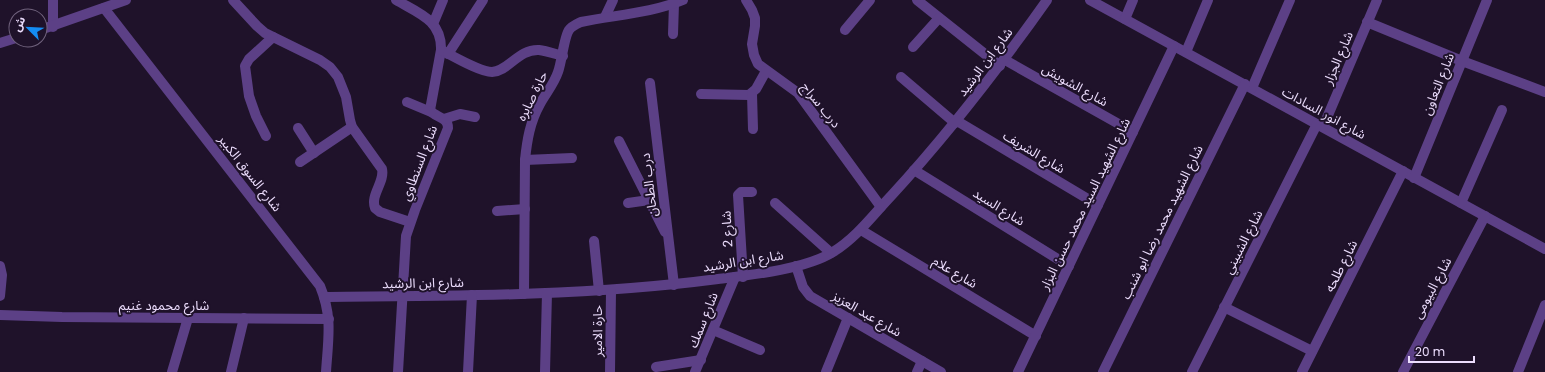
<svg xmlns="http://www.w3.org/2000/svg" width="1545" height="372" font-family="Poppins,'Noto Sans Arabic',sans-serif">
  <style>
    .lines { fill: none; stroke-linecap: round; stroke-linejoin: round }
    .minor { stroke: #5c4086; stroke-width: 10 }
    .labels { text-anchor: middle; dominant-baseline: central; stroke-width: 4; stroke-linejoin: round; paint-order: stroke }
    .street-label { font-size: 13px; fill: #ecddfd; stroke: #1f122a }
  </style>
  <rect width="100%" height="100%" fill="#1f122a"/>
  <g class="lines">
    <g class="minor">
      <path d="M233,0L257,26L265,33L320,60L330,67L338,77L346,97L350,120L352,127L382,169C385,182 370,195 375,208L380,212L410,222"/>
      <path d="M396,0C418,13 442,20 441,50L430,110C435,118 448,116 448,128L415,210L406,236L398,372"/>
      <polyline points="746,0 752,10 755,18 755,26 752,44 754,55 758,64 798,93 881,207"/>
      <polyline points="917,0 1000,66"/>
      <polyline points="1090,0 1545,249"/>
      <path d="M104,8L320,286C333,317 328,340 326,372"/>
      <polyline points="605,17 613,0"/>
      <polyline points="1125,19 1133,0"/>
      <polyline points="1367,22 1462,61 1545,92"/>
      <polyline points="433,24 443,0"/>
      <polyline points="53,27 53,0"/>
      <polyline points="40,30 126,0"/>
      <polyline points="845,30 870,0"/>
      <polyline points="673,34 674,4"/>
      <polyline points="0,43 16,38"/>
      <polyline points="913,47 939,18"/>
      <path d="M441,50C453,56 480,72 492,72C509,71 518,49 539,50C547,51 555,54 563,56"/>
      <polyline points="1186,52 1208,0"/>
      <polyline points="448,54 483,0"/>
      <polyline points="1005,60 1133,132"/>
      <polyline points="901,77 955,123"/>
      <polyline points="650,83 674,285"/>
      <polyline points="1252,88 1290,0"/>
      <polyline points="701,94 749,95 756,89 766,71"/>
      <polyline points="752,94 753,129"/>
      <polyline points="407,102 431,112"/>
      <polyline points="444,119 460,114 475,117"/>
      <polyline points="957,121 1098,205"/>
      <polyline points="1323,127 1377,0"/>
      <polyline points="298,128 314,153"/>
      <polyline points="266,136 256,116 249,96 245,66 249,59 273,37"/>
      <polyline points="619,141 665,232"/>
      <polyline points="525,160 572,158"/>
      <polyline points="300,162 352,127"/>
      <polyline points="914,170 1069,266"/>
      <polyline points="1414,178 1487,0"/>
      <polyline points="628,203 649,200"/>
      <polyline points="775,203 831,253"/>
      <polyline points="1461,203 1502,110"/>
      <polyline points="497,211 525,209"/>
      <polyline points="861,230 1036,336"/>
      <polyline points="594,241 599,291"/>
      <polyline points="0,266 2,275 0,296"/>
      <polyline points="796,266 803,287 810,296 941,372"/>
      <polyline points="743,277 738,195 741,192 752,192"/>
      <path d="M524,294L525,160C527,140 530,122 540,104C546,93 554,84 558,72C562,61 564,37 569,30C572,26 577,24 581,22C615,15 652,13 683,0"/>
      <path d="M324,297C456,296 588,296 718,279C751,275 806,269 833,252C857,237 872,216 891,196C948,134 999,68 1047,0"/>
      <polyline points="1224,307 1312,351"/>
      <polyline points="0,315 62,317 329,319"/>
      <polyline points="713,330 760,350"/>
      <polyline points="656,367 701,360"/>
      <polyline points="172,372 188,318"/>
      <polyline points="231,372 244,318"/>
      <polyline points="468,372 472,295"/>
      <polyline points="545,372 547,293"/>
      <polyline points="610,372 611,291"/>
      <polyline points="695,372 735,277"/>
      <polyline points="826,372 848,318"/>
      <polyline points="917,372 922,361"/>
      <polyline points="1018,372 1174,46"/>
      <polyline points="1103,372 1245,84"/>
      <polyline points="1192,372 1317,124"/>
      <polyline points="1302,372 1403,171"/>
      <polyline points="1403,372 1485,216"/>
      <polyline points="1518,372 1545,305"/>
    </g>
  </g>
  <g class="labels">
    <g class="street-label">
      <text transform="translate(1338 58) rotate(-67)">شارع الجزار</text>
      <text transform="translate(985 62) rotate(-53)">شارع ابن الرشيد</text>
      <text transform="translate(1438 84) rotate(-68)">شارع التعاون</text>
      <text transform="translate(1075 85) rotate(29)">شارع الشويش</text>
      <text transform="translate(532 96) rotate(-64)">حارة صابره</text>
      <text transform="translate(821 105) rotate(51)">درب سراج</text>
      <text transform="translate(1324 113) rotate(29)">شارع انور السادات</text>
      <text transform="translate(1034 152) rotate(31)">شارع الشريف</text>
      <text transform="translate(419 163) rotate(-69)">شارع السنطاوي</text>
      <text transform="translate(250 173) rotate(52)">شارع السوق الكبير</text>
      <text transform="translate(649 185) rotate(-97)">درب الطحان</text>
      <text transform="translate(1085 204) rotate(-64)">شارع الشهيد السيد محمد حسن البزار</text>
      <text transform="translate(999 207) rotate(32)">شارع السيد</text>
      <text transform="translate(1162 222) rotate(-64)">شارع الشهيد محمد رضا ابو شنب</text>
      <text transform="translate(727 229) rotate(-93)">شارع 2</text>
      <text transform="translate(1243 242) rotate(-63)">شارع الشبيني</text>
      <text transform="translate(743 261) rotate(-9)">شارع ابن الرشيد</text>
      <text transform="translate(1341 266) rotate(-63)">شارع طلحه</text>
      <text transform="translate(955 272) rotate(31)">شارع علام</text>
      <text transform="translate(423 283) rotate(-1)">شارع ابن الرشيد</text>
      <text transform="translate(1432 288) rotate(-62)">شارع البيومى</text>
      <text x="164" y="305">شارع محمود غنيم</text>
      <text transform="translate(867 314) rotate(30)">شارع عبد العزيز</text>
      <text transform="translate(703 320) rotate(-68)">شارع سمك</text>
      <text transform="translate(597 331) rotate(-90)">حارة الامير</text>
    </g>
  </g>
  <g transform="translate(28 28) rotate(294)"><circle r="19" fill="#1f122a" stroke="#71637e"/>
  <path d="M0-3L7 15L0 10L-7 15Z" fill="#148cf3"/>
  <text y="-6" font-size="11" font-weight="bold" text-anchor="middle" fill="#ecddfd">ش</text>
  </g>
  <path d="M1409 356v6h65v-6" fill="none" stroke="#ecddfd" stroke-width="2"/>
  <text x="1415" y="356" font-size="12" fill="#ecddfd" stroke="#1f122a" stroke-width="3" paint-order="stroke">20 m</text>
</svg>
